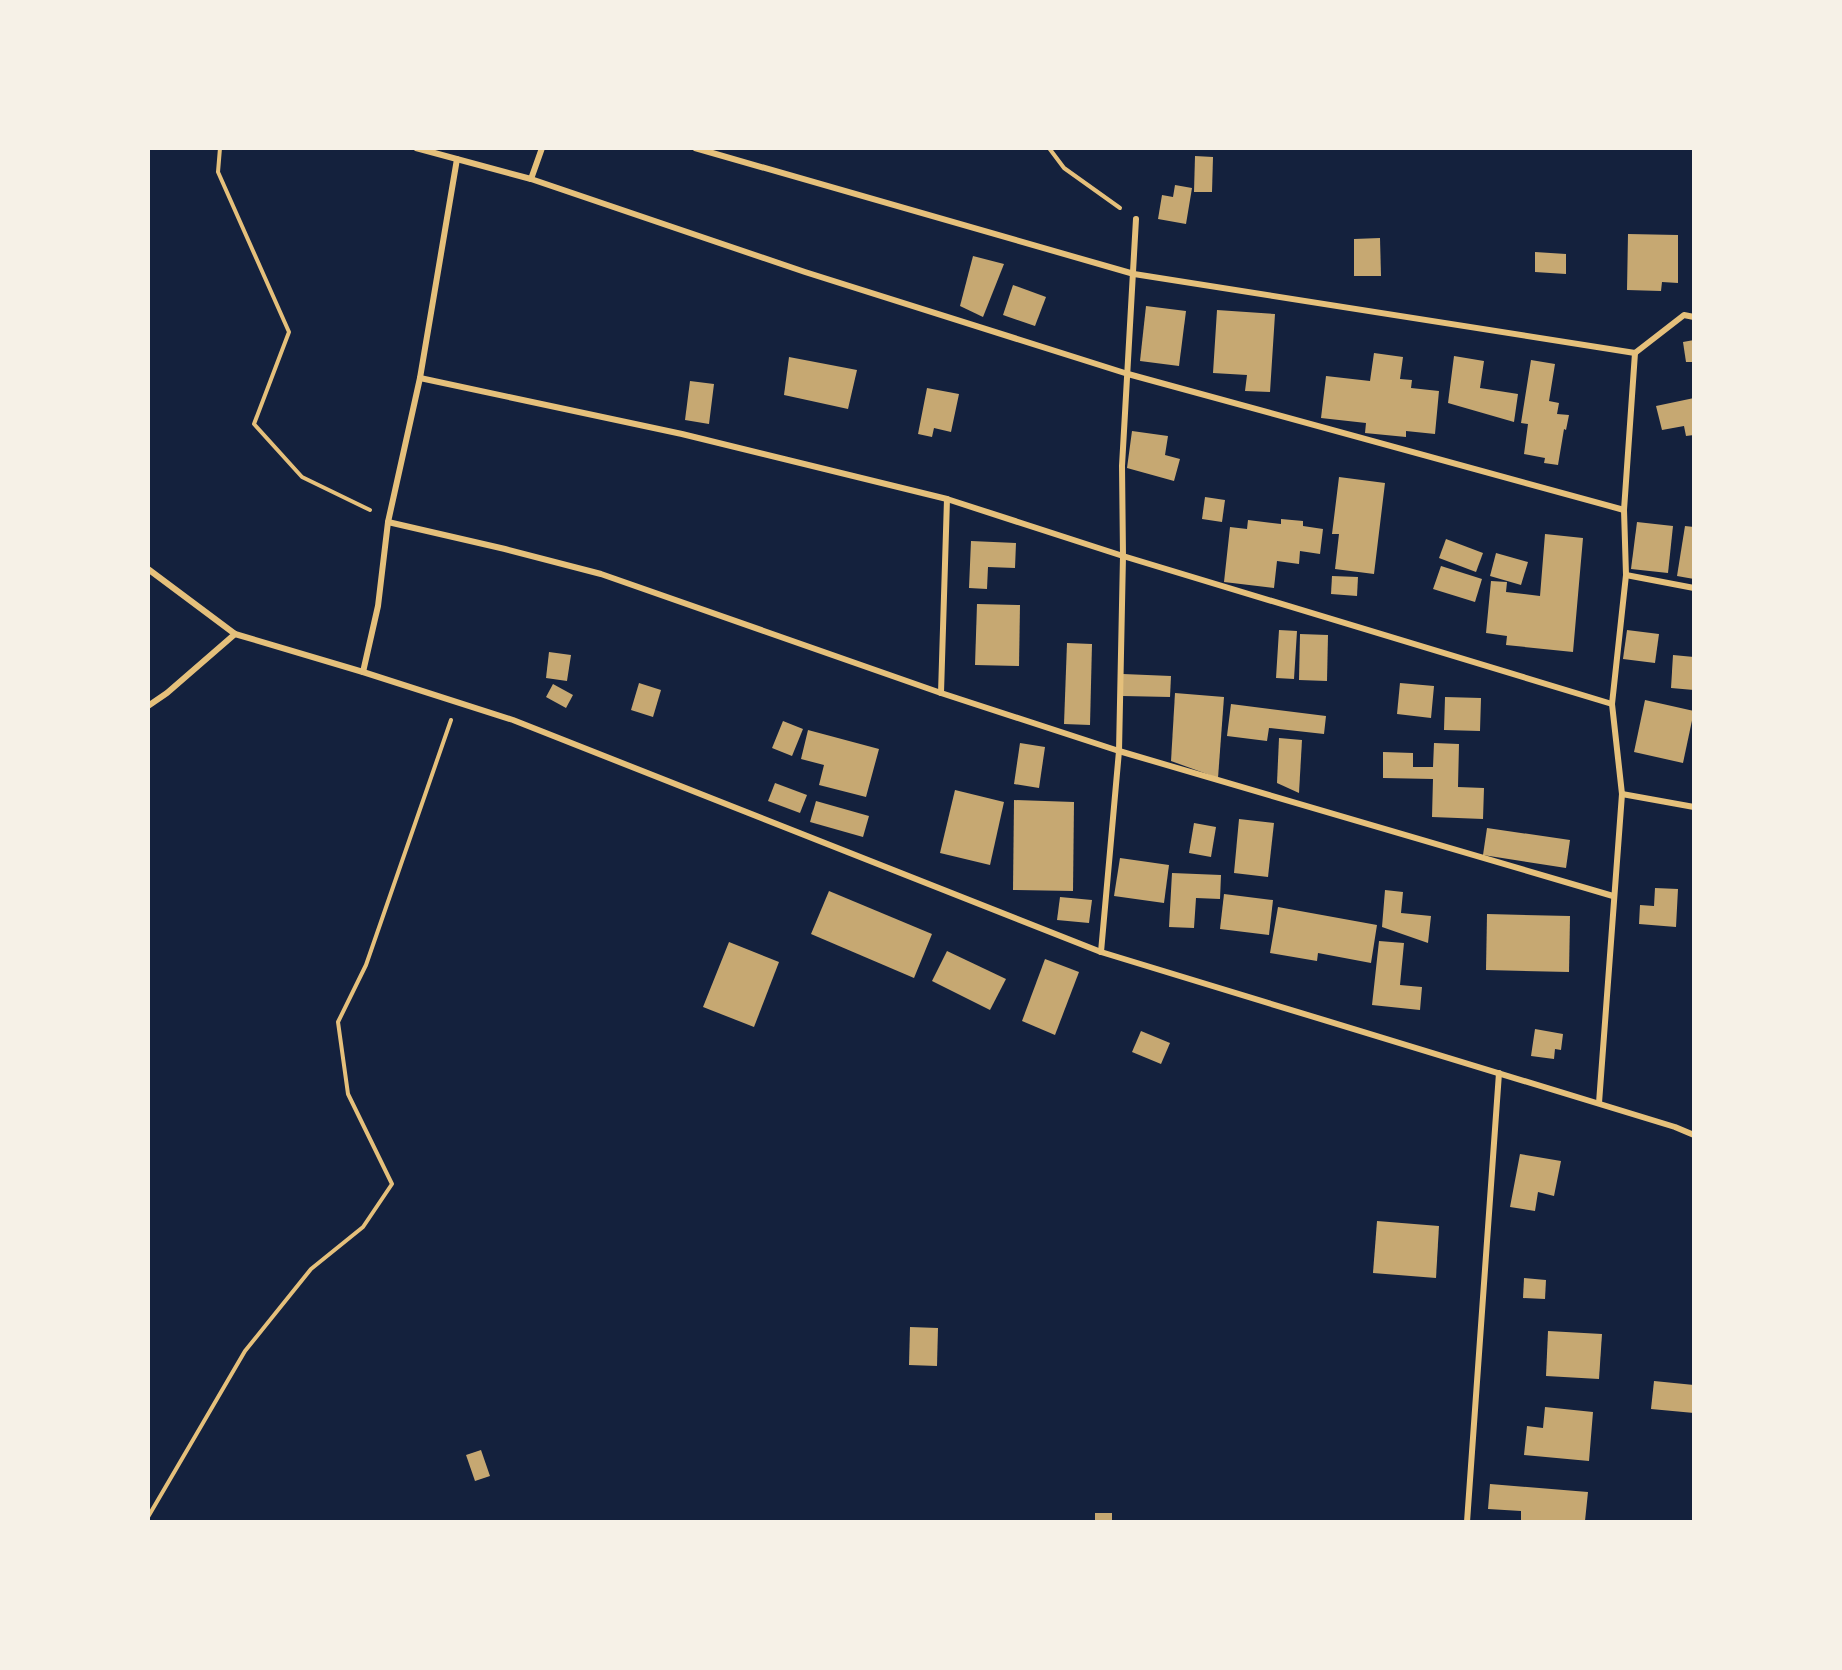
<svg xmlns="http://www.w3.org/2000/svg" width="1842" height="1670" font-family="Ubuntu,sans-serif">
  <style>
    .building { fill: #c6a872 }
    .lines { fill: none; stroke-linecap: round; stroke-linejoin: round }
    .path { stroke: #e5c07b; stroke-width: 4 }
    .minor { stroke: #e5c07b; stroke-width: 6 }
  </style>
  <rect width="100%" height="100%" fill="#14213d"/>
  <g class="building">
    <polygon points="1195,156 1213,157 1212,192 1194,192"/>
    <polygon points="1175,185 1192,188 1186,224 1158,219 1162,195 1173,197"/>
    <polygon points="1628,234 1678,235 1678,283 1662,282 1661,291 1627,290"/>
    <polygon points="1380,238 1381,276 1354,276 1354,239"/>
    <polygon points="1535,252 1566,254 1566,274 1535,272"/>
    <polygon points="973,256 1004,264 983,317 960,306"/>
    <polygon points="1013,285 1046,297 1035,326 1003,315"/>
    <polygon points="1146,306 1186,311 1179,366 1140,361"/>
    <polygon points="1217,310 1275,314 1270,392 1245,391 1247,375 1213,373"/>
    <polygon points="1694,340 1694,362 1686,362 1683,342"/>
    <polygon points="1374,353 1403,357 1400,379 1412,380 1411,388 1439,391 1435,434 1406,431 1406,437 1365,433 1366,423 1321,418 1326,376 1370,381"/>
    <polygon points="1454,356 1484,361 1480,388 1518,394 1514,422 1448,403"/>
    <polygon points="789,357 857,370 848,409 784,395"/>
    <polygon points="1531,360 1555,364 1549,401 1559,403 1557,414 1569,415 1566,430 1564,429 1558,465 1544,463 1545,458 1524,454 1528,424 1521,423"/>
    <polygon points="690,381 714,384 709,424 685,420"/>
    <polygon points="927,388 959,394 951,432 934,428 932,437 918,434"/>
    <polygon points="1694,398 1694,435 1686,436 1684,426 1662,430 1656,406"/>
    <polygon points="1132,431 1168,436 1165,455 1180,459 1174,481 1127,468"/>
    <polygon points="1339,477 1385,483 1374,574 1335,569 1339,534 1332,534"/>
    <polygon points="1205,497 1225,500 1222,522 1202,519"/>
    <polygon points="1281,519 1303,521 1303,526 1323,529 1320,554 1300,551 1299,564 1277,561 1274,588 1224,582 1230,527 1247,529 1248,520 1281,524"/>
    <polygon points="1637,522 1673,526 1668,573 1631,569"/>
    <polygon points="1685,526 1694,527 1694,579 1677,576"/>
    <polygon points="1545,534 1583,538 1573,652 1506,645 1507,636 1486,633 1491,581 1507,582 1506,592 1540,596"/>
    <polygon points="1446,539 1483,553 1476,572 1439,558"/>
    <polygon points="971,541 1016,543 1015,568 988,567 987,589 969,588"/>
    <polygon points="1496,553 1528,562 1521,585 1490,576"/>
    <polygon points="1441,566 1482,579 1475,602 1433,589"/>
    <polygon points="1332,576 1358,577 1357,596 1331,594"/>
    <polygon points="977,604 1020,605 1019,666 975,665"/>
    <polygon points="1279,630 1297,631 1294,679 1276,678"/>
    <polygon points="1627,630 1659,634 1655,663 1623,659"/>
    <polygon points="1300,634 1328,635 1327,681 1299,680"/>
    <polygon points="1067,643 1092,644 1090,725 1064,724"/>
    <polygon points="549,652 571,655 567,681 546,678"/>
    <polygon points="1673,655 1694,657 1694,690 1671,688"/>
    <polygon points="1123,674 1171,676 1170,697 1123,696"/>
    <polygon points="639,683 661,690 653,717 631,710"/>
    <polygon points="1400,683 1434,686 1431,718 1397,714"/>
    <polygon points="553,684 573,695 566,708 546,697"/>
    <polygon points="1175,693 1224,697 1218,778 1171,761"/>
    <polygon points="1445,697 1481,698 1480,731 1444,730"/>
    <polygon points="1645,700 1694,711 1683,763 1634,752"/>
    <polygon points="1231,704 1326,716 1324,734 1269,728 1267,741 1227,736"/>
    <polygon points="783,721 803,729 792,756 772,748"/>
    <polygon points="808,730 879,749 866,797 819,785 824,765 801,759"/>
    <polygon points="1279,738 1302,740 1299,793 1277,783"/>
    <polygon points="1020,743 1045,747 1039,788 1014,784"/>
    <polygon points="1434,743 1459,744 1458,787 1484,788 1483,819 1432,817 1433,779 1383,778 1383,752 1413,753 1413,767 1433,767"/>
    <polygon points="775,783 807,795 800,813 768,801"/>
    <polygon points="955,790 1004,802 990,865 940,853"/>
    <polygon points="1014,800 1074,802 1073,891 1013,890"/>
    <polygon points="816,801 869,816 863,837 810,822"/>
    <polygon points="1239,819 1274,823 1268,877 1234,873"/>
    <polygon points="1194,823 1216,827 1211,857 1189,853"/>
    <polygon points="1487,828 1570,840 1566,868 1483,855"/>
    <polygon points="1120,858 1169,865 1164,903 1114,896"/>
    <polygon points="1172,873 1221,875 1220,899 1196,898 1194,928 1169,927"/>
    <polygon points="1655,888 1678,889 1676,927 1639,924 1640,905 1654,906"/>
    <polygon points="1385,890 1403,892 1401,913 1431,916 1428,943 1382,927"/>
    <polygon points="829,891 932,934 914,978 811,934"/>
    <polygon points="1224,894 1273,900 1269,935 1220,929"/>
    <polygon points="1060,897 1092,900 1089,923 1057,920"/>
    <polygon points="1278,907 1377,925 1371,963 1318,953 1317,961 1270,953"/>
    <polygon points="1487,914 1570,916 1569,972 1486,970"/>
    <polygon points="1379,941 1404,943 1400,985 1422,987 1420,1010 1372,1005"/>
    <polygon points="729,942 779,962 754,1027 703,1007"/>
    <polygon points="947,951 1006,979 990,1010 932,981"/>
    <polygon points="1045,959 1079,972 1055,1035 1022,1021"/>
    <polygon points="1535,1029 1563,1034 1561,1050 1555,1049 1554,1059 1531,1056"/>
    <polygon points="1141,1031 1170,1043 1161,1064 1132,1052"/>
    <polygon points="1520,1154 1561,1161 1554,1196 1538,1192 1535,1211 1510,1207"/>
    <polygon points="1377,1221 1439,1226 1436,1278 1373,1273"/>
    <polygon points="1524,1278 1546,1280 1545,1299 1523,1298"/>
    <polygon points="910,1327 938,1328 937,1366 909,1365"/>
    <polygon points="1548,1331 1602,1334 1599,1379 1546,1376"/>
    <polygon points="1654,1381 1694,1385 1694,1413 1651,1409"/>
    <polygon points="1545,1407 1593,1412 1589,1461 1524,1455 1527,1426 1543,1428"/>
    <polygon points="481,1450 490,1476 475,1481 466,1455"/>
    <polygon points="1490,1484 1588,1492 1585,1521 1521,1520 1521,1511 1488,1509"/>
    <rect x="1095" y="1513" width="17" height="8"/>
  </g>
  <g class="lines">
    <g class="path">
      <polyline points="220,148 218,172 289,332 254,424 302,477 370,510"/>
      <polyline points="1049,148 1064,168 1120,208"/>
      <polyline points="148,1517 245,1351 311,1269 363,1227 392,1184 348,1094 338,1022 366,965 451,720"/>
    </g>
    <g class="minor">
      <polyline points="416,148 531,179 805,272 1128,374 1624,510"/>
      <polyline points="695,148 1134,274 1635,353 1684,315 1694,317"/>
      <polyline points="531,179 542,148"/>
      <polyline points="420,378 682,434 947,499 1123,556 1612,704"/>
      <polyline points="388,522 420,378 457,159"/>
      <polyline points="148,569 235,634 363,672 513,720 1101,952 1675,1127 1694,1135"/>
      <polyline points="1626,575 1694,588"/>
      <polyline points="363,672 378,606 388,522 505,549 601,574 941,693 1119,751 1613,896"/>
      <polyline points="941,693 947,499"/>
      <polyline points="148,706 167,693 235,634"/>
      <polyline points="1622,794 1694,807"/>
      <polyline points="1101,952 1119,751 1123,556 1122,466 1136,219"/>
      <polyline points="1599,1103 1622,794 1612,704 1626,575 1624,510 1635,353"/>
      <polyline points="1467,1522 1499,1073"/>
    </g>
  </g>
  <rect width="1842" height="1670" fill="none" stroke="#f6f1e7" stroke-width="300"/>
</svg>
